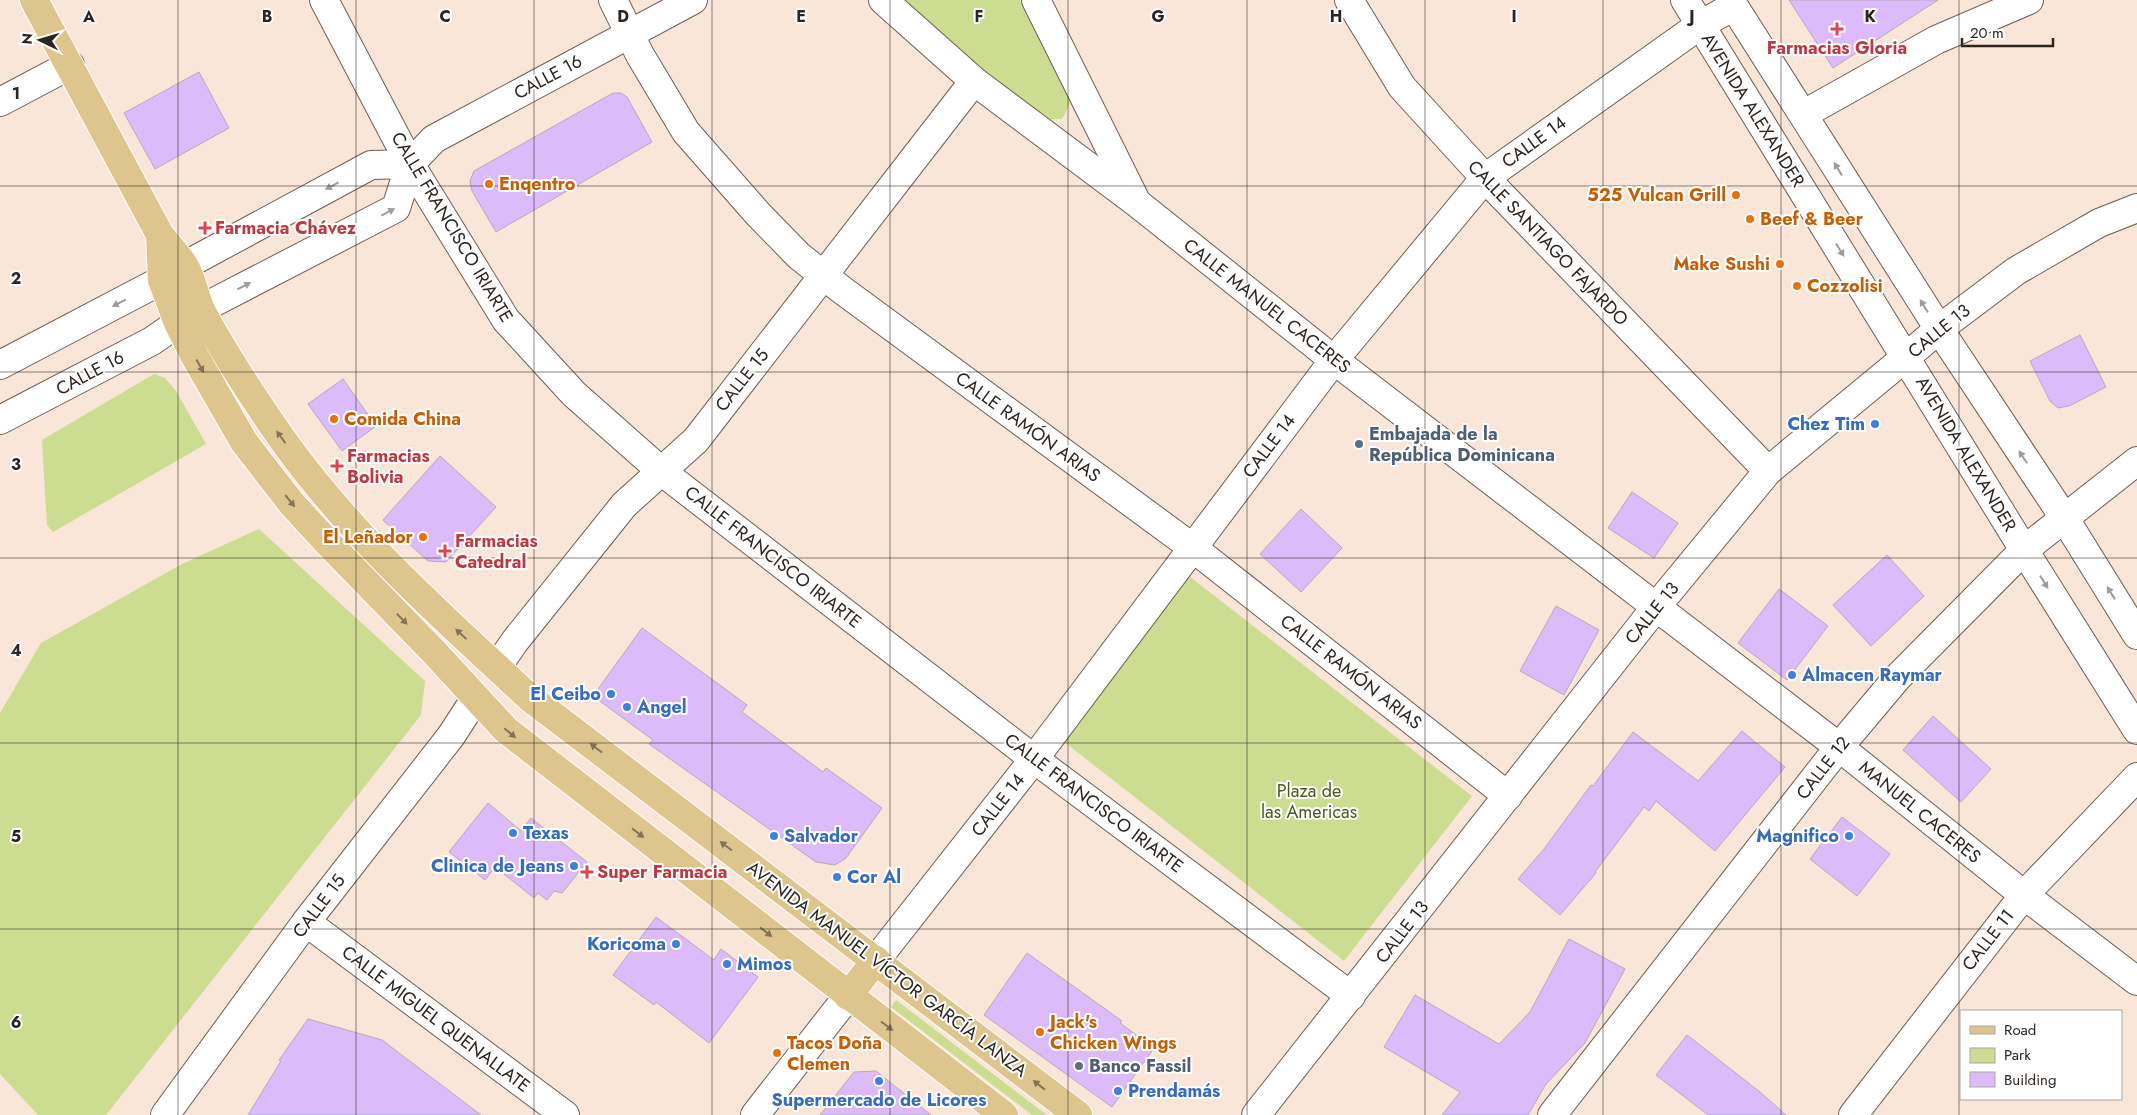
<svg xmlns="http://www.w3.org/2000/svg" width="2137" height="1115" font-family="Jost,sans-serif">
  <style>
    .green { fill: #ccdc90 }
    .building { fill: #ddbbfa; stroke: #b3aabc }
    .lines { fill: none; stroke-linecap: round; stroke-linejoin: round }
    .minor-casing { stroke: #6f5e53; stroke-width: 30 }
    .major-casing { stroke: #fff; stroke-width: 30 }
    .minor { stroke: #fff; stroke-width: 28 }
    .major { stroke: #dec58e; stroke-width: 28 }
    .oneway { fill: #a09c9a }
    .oneway2 { fill: #847456 }
    .grid { fill: none; stroke: #2b241f; stroke-width: 1; stroke-opacity: 0.55 }
    .health-dot { fill: #e0444e; stroke: #fff; stroke-width: 2 }
    .food-dot { fill: #e8710a; stroke: #fff; stroke-width: 2 }
    .shop-dot { fill: #3f7fe0; stroke: #fff; stroke-width: 2 }
    .service-dot { fill: #5c6f8a; stroke: #fff; stroke-width: 2 }
    .labels { text-anchor: middle; dominant-baseline: central; stroke-width: 4; stroke-linejoin: round; paint-order: stroke }
    .health-label { font-size: 18px; font-weight: bold; fill: #be3a42; stroke: #fff; text-anchor: start }
    .street-label { font-size: 18px; fill: #2b241f; stroke: #fff }
    .food-label { font-size: 18px; font-weight: bold; fill: #c56008; stroke: #fff; text-anchor: start }
    .shop-label { font-size: 18px; font-weight: bold; fill: #366cbe; stroke: #fff; text-anchor: start }
    .service-label { font-size: 18px; font-weight: bold; fill: #4e5e75; stroke: #fff; text-anchor: start }
    .park-label { font-size: 18px; fill: #4e5917; stroke: #fff }
    .grid-label { font-size: 16px; text-anchor: middle; font-weight: bold; fill: #2b241f; stroke: #fff; stroke-width: 4; stroke-linejoin: round; paint-order: stroke }
  </style>
  <rect width="100%" height="100%" fill="#fae6d9"/>
  <g class="green">
    <polygon points="905,0 1020,0 1072,100 1062,119 1038,119 912,13"/>
    <polygon points="154,374 165,378 176,391 206,444 53,532 47,525 42,440"/>
    <polygon points="259,529 425,681 421,715 106,1115 38,1115 0,1074 0,713 41,643 182,564"/>
    <polygon points="1185,573 1472,796 1344,961 1058,737"/>
    <polygon points="896,1000 1047,1115 1032,1115 891,1007"/>
  </g>
  <g class="building">
    <polygon points="1789,0 1938,0 1833,68"/>
    <polygon points="199,72 229,128 155,169 124,113"/>
    <polygon points="613,93 621,93 627,97 652,142 496,232 472,191 470,181 474,171"/>
    <polygon points="2080,335 2106,387 2069,406 2058,408 2050,401 2030,361"/>
    <polygon points="343,379 376,426 342,451 308,404"/>
    <polygon points="440,456 496,507 446,562 428,561 383,520"/>
    <polygon points="1632,492 1678,523 1654,558 1608,528"/>
    <polygon points="1301,509 1342,548 1301,592 1260,554"/>
    <polygon points="1887,555 1924,596 1871,646 1833,605"/>
    <polygon points="1779,589 1828,626 1787,680 1738,643"/>
    <polygon points="1556,606 1599,630 1564,695 1520,671"/>
    <polygon points="642,628 747,705 742,712 823,772 826,768 882,808 846,858 835,865 816,862 649,744 653,740 593,696"/>
    <polygon points="1933,716 1991,769 1961,802 1903,750"/>
    <polygon points="1742,731 1785,767 1715,851 1656,801 1649,811 1644,807 1595,872 1596,873 1560,915 1518,879 1544,849 1591,785 1593,786 1633,732 1698,781"/>
    <polygon points="488,803 521,831 531,818 587,862 562,893 554,891 547,900 538,893 534,898 495,867 485,880 449,852"/>
    <polygon points="1842,817 1890,854 1857,896 1810,859"/>
    <polygon points="656,917 714,960 721,949 758,977 709,1043 656,1002 654,1005 613,975"/>
    <polygon points="1569,939 1625,969 1585,1043 1546,1084 1528,1115 1442,1115 1460,1092 1384,1047 1415,995 1499,1044 1530,1012"/>
    <polygon points="1027,953 1122,1021 1120,1023 1154,1048 1112,1107 984,1015"/>
    <polygon points="308,1019 382,1040 481,1115 248,1115 281,1061 279,1060"/>
    <polygon points="1687,1035 1760,1092 1786,1115 1708,1115 1656,1075"/>
    <polygon points="876,1071 931,1115 820,1115 854,1072"/>
  </g>
  <g class="lines">
    <g class="minor-casing">
      <g id="minor">
        <polyline points="324,0 410,164 506,320 574,394 661,471 1034,759 1351,996"/>
        <polyline points="613,0 640,55 686,132 758,214 799,256 842,290 1193,548 1508,796"/>
        <polyline points="883,0 974,81 1137,203 1334,360 1839,747 2024,895 2137,981"/>
        <polyline points="1036,0 1134,197"/>
        <polyline points="1349,0 1402,87 1485,178 1768,471"/>
        <polyline points="1685,0 2024,550 2137,730"/>
        <polyline points="1730,0 1939,329 2065,519 2137,635"/>
        <polyline points="0,102 70,65"/>
        <polyline points="1804,114 1936,40 2029,0"/>
        <polyline points="184,266 371,165 410,164"/>
        <polyline points="201,309 396,208 410,164 434,139 693,0"/>
        <polyline points="0,365 162,280"/>
        <polyline points="0,420 152,341 178,323"/>
        <polyline points="497,667 515,641 624,505 696,440 974,81"/>
        <polyline points="306,922 565,1115"/>
        <polyline points="876,960 1034,759 1334,360 1485,178 1700,25 1734,6"/>
        <polyline points="165,1115 306,922 451,736 475,699"/>
        <polyline points="755,1115 848,996"/>
        <polyline points="1256,1115 1656,607 1768,471 1906,357 1939,329 2016,271 2099,223 2137,208"/>
        <polyline points="1552,1115 1839,747 1897,678 2024,550 2137,461"/>
        <polyline points="1853,1115 2024,895 2137,777"/>
      </g>
    </g>
    <g class="major-casing">
      <g id="major">
        <path d="M34,0L160,235C168,245 177,254 184,265C193,279 195,299 203,314C224,352 247,388 271,423C340,526 439,614 530,698L1078,1115"/>
        <polyline points="160,235 162,280 178,323 194,355 244,442 292,504 327,542 434,652 506,730 1004,1115"/>
        <polyline points="848,996 876,960"/>
      </g>
    </g>
    <use href="#minor" class="minor"/>
    <use href="#major" class="major"/>
  </g>
  <defs><path id="oneway-solid" d="M-6-.8H1V-3.2L6.5 0L1 3.2V.8H-6Z" transform="scale(1.25)"/></defs>
  <g class="oneway">
    <use href="#oneway-solid" transform="translate(1838 169) rotate(-122)"/>
    <use href="#oneway-solid" transform="translate(332 186) rotate(152)"/>
    <use href="#oneway-solid" transform="translate(388 212) rotate(-28)"/>
    <use href="#oneway-solid" transform="translate(1840 250) rotate(58)"/>
    <use href="#oneway-solid" transform="translate(244 286) rotate(-27)"/>
    <use href="#oneway-solid" transform="translate(119 303) rotate(153)"/>
    <use href="#oneway-solid" transform="translate(1924 306) rotate(-122)"/>
    <use href="#oneway-solid" transform="translate(2023 457) rotate(-123)"/>
    <use href="#oneway-solid" transform="translate(2044 582) rotate(58)"/>
    <use href="#oneway-solid" transform="translate(2111 593) rotate(-122)"/>
  </g>
  <g class="oneway2">
    <use href="#oneway-solid" transform="translate(200 366) rotate(60)"/>
    <use href="#oneway-solid" transform="translate(281 437) rotate(-126)"/>
    <use href="#oneway-solid" transform="translate(290 501) rotate(51)"/>
    <use href="#oneway-solid" transform="translate(402 619) rotate(46)"/>
    <use href="#oneway-solid" transform="translate(461 634) rotate(-137)"/>
    <use href="#oneway-solid" transform="translate(510 733) rotate(40)"/>
    <use href="#oneway-solid" transform="translate(596 748) rotate(-143)"/>
    <use href="#oneway-solid" transform="translate(638 833) rotate(38)"/>
    <use href="#oneway-solid" transform="translate(726 846) rotate(-143)"/>
    <use href="#oneway-solid" transform="translate(766 932) rotate(38)"/>
    <use href="#oneway-solid" transform="translate(887 1026) rotate(37)"/>
    <use href="#oneway-solid" transform="translate(1039 1085) rotate(-142)"/>
  </g>
  <path class="grid" d="M178,0V1115M356,0V1115M534,0V1115M712,0V1115M890,0V1115M1068,0V1115M1247,0V1115M1425,0V1115M1603,0V1115M1781,0V1115M1959,0V1115M0,186H2137M0,372H2137M0,558H2137M0,743H2137M0,929H2137"/>
  <g class="health-dot">
    <path d="M1834.5 21.5h5v5h5v5h-5v5h-5v-5h-5v-5h5z"/>
    <path d="M202.5 220.5h5v5h5v5h-5v5h-5v-5h-5v-5h5z"/>
    <path d="M334.5 458.5h5v5h5v5h-5v5h-5v-5h-5v-5h5z"/>
    <path d="M442.5 543.5h5v5h5v5h-5v5h-5v-5h-5v-5h5z"/>
    <path d="M584.5 864.5h5v5h5v5h-5v5h-5v-5h-5v-5h5z"/>
  </g>
  <g class="food-dot">
    <circle cx="489" cy="184" r="5"/>
    <circle cx="1736" cy="195" r="5"/>
    <circle cx="1750" cy="219" r="5"/>
    <circle cx="1780" cy="264" r="5"/>
    <circle cx="1797" cy="286" r="5"/>
    <circle cx="334" cy="419" r="5"/>
    <circle cx="423" cy="537" r="5"/>
    <circle cx="1040" cy="1032" r="5"/>
    <circle cx="777" cy="1053" r="5"/>
  </g>
  <g class="shop-dot">
    <circle cx="1875" cy="424" r="5"/>
    <circle cx="1792" cy="675" r="5"/>
    <circle cx="611" cy="694" r="5"/>
    <circle cx="627" cy="707" r="5"/>
    <circle cx="513" cy="833" r="5"/>
    <circle cx="774" cy="836" r="5"/>
    <circle cx="1849" cy="836" r="5"/>
    <circle cx="574" cy="866" r="5"/>
    <circle cx="837" cy="877" r="5"/>
    <circle cx="676" cy="944" r="5"/>
    <circle cx="727" cy="964" r="5"/>
    <circle cx="879" cy="1081" r="5"/>
    <circle cx="1118" cy="1091" r="5"/>
  </g>
  <g class="service-dot">
    <circle cx="1359" cy="444" r="5"/>
    <circle cx="1079" cy="1066" r="5"/>
  </g>
  <g class="labels">
    <g class="health-label">
      <text x="1837" y="48" text-anchor="middle">Farmacias Gloria</text>
      <text x="215" y="228">Farmacia Chávez</text>
      <text x="347" y="456">Farmacias<tspan x="347" dy="21">Bolivia</tspan></text>
      <text x="455" y="541">Farmacias<tspan x="455" dy="21">Catedral</tspan></text>
      <text x="597" y="872">Super Farmacia</text>
    </g>
    <g class="street-label">
      <text transform="translate(548 77) rotate(-28)">CALLE 16</text>
      <text transform="translate(1753 110) rotate(58)">AVENIDA ALEXANDER</text>
      <text transform="translate(1534 142) rotate(-36)">CALLE 14</text>
      <text transform="translate(452 227) rotate(59)">CALLE FRANCISCO IRIARTE</text>
      <text transform="translate(1548 243) rotate(46)">CALLE SANTIAGO FAJARDO</text>
      <text transform="translate(1267 306) rotate(38)">CALLE MANUEL CACERES</text>
      <text transform="translate(1939 331) rotate(-39)">CALLE 13</text>
      <text transform="translate(90 373) rotate(-28)">CALLE 16</text>
      <text transform="translate(742 380) rotate(-52)">CALLE 15</text>
      <text transform="translate(1028 427) rotate(36)">CALLE RAMÓN ARIAS</text>
      <text transform="translate(1269 446) rotate(-53)">CALLE 14</text>
      <text transform="translate(1966 454) rotate(59)">AVENIDA ALEXANDER</text>
      <text transform="translate(773 557) rotate(38)">CALLE FRANCISCO IRIARTE</text>
      <text transform="translate(1652 613) rotate(-51)">CALLE 13</text>
      <text transform="translate(1351 672) rotate(38)">CALLE RAMÓN ARIAS</text>
      <text transform="translate(1823 768) rotate(-52)">CALLE 12</text>
      <text transform="translate(1094 803) rotate(37)">CALLE FRANCISCO IRIARTE</text>
      <text transform="translate(998 805) rotate(-52)">CALLE 14</text>
      <text transform="translate(1920 812) rotate(39)">MANUEL CACERES</text>
      <text transform="translate(319 906) rotate(-53)">CALLE 15</text>
      <text transform="translate(1402 932) rotate(-52)">CALLE 13</text>
      <text transform="translate(1988 940) rotate(-52)">CALLE 11</text>
      <text transform="translate(887 969) rotate(37)">AVENIDA MANUEL VÍCTOR GARCÍA LANZA</text>
      <text transform="translate(436 1019) rotate(37)">CALLE MIGUEL QUENALLATE</text>
    </g>
    <g class="food-label">
      <text x="499" y="184">Enqentro</text>
      <text x="1726" y="195" text-anchor="end">525 Vulcan Grill</text>
      <text x="1760" y="219">Beef &amp; Beer</text>
      <text x="1770" y="264" text-anchor="end">Make Sushi</text>
      <text x="1807" y="286">Cozzolisi</text>
      <text x="344" y="419">Comida China</text>
      <text x="413" y="537" text-anchor="end">El Leñador</text>
      <text x="1050" y="1022">Jack's<tspan x="1050" dy="21">Chicken Wings</tspan></text>
      <text x="787" y="1043">Tacos Doña<tspan x="787" dy="21">Clemen</tspan></text>
    </g>
    <g class="shop-label">
      <text x="1865" y="424" text-anchor="end">Chez Tim</text>
      <text x="1802" y="675">Almacen Raymar</text>
      <text x="601" y="694" text-anchor="end">El Ceibo</text>
      <text x="637" y="707">Angel</text>
      <text x="523" y="833">Texas</text>
      <text x="784" y="836">Salvador</text>
      <text x="1839" y="836" text-anchor="end">Magnifico</text>
      <text x="564" y="866" text-anchor="end">Clinica de Jeans</text>
      <text x="847" y="877">Cor Al</text>
      <text x="666" y="944" text-anchor="end">Koricoma</text>
      <text x="737" y="964">Mimos</text>
      <text x="1128" y="1091">Prendamás</text>
      <text x="879" y="1100" text-anchor="middle">Supermercado de Licores</text>
    </g>
    <g class="service-label">
      <text x="1369" y="434">Embajada de la<tspan x="1369" dy="21">República Dominicana</tspan></text>
      <text x="1089" y="1066">Banco Fassil</text>
    </g>
    <g class="park-label">
      <text x="1309" y="791">Plaza de<tspan x="1309" dy="21">las Americas</tspan></text>
    </g>
  </g>
  <g class="grid-label">
    <text x="89" y="22">A</text>
    <text x="267" y="22">B</text>
    <text x="445" y="22">C</text>
    <text x="623" y="22">D</text>
    <text x="801" y="22">E</text>
    <text x="979" y="22">F</text>
    <text x="1158" y="22">G</text>
    <text x="1336" y="22">H</text>
    <text x="1514" y="22">I</text>
    <text x="1692" y="22">J</text>
    <text x="1870" y="22">K</text>
    <text x="16" y="99">1</text>
    <text x="16" y="284">2</text>
    <text x="16" y="470">3</text>
    <text x="16" y="656">4</text>
    <text x="16" y="842">5</text>
    <text x="16" y="1028">6</text>
  </g>
  <rect x="1960" y="1010" width="162" height="90" fill="#ffffff" stroke="#aaa7a5"/>
  <rect x="1970" y="1026" width="25" height="8" fill="#dec58e" stroke="#aaa7a5"/>
  <text x="2004" y="1035" font-size="15" fill="#2b241f">Road</text>
  <rect x="1970" y="1048" width="25" height="15" fill="#ccdc90" stroke="#aaa7a5"/>
  <text x="2004" y="1060" font-size="15" fill="#2b241f">Park</text>
  <rect x="1970" y="1072" width="25" height="15" fill="#ddbbfa" stroke="#aaa7a5"/>
  <text x="2004" y="1085" font-size="15" fill="#2b241f">Building</text>
  <g transform="translate(40 40) rotate(275)" stroke="#ffffff" stroke-width="4" paint-order="stroke">
  <path d="M0-4L9 19L0 12L-9 19Z" fill="#2b241f"/>
  <text y="-8" font-size="14" font-weight="bold" text-anchor="middle" fill="#2b241f">N</text>
  </g>
  <path d="M1962 38v8h91v-8" fill="none" stroke="#2b241f" stroke-width="2.5"/>
  <text x="1970" y="38" font-size="15" fill="#2b241f" stroke="#ffffff" stroke-width="4" paint-order="stroke">20 m</text>
</svg>
